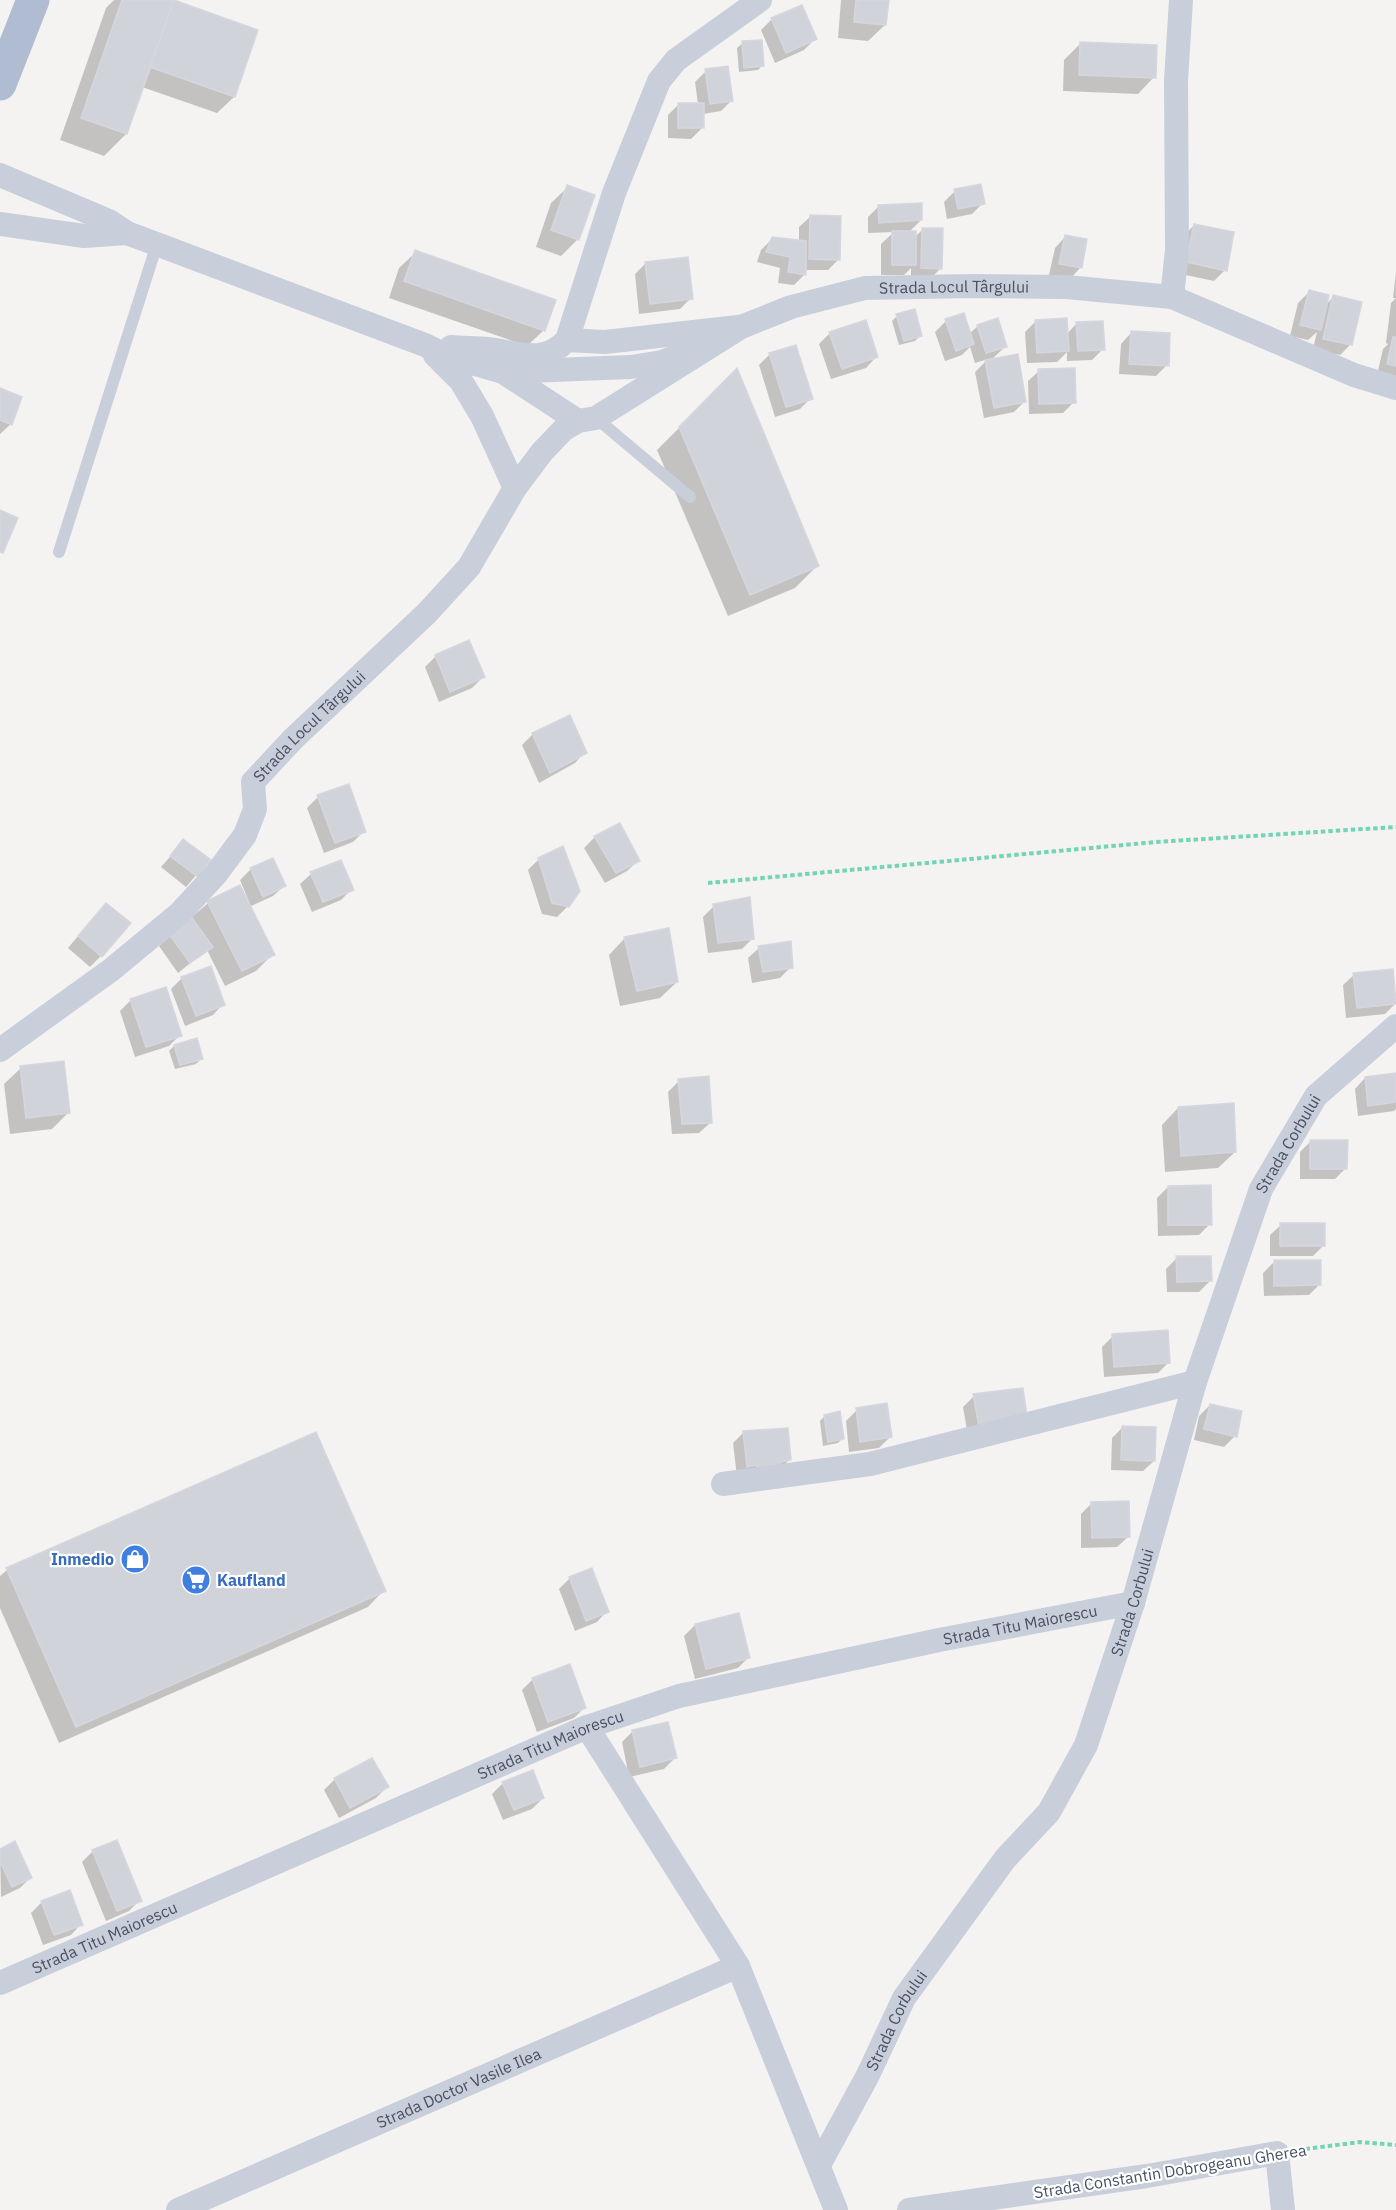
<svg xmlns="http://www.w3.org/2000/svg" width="1396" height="2210" font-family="'IBM Plex Sans',sans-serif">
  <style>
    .shadow { fill: #0003 }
    .building { fill: #d1d3da; stroke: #d6d7de; stroke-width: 1.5 }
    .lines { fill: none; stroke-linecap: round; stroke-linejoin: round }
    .path { stroke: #73d5b6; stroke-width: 4; stroke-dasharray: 4.5 3; stroke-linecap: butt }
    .lane { stroke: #c8ceda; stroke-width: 12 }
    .street { stroke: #c8ceda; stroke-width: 24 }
    .primary { stroke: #b0bcd2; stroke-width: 33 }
    .labels { text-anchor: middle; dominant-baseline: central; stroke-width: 4.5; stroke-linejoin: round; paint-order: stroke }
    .street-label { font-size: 16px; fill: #485162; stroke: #fff }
    .shop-label { font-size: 16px; font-weight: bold; fill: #366cbe; stroke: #fff; text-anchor: end }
  </style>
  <rect width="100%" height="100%" fill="#f5f3f2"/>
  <g class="shadow">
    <polygon points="114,0 168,0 256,31 234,97 217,113 142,87 126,134 104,156 60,140 106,8"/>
    <polygon points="841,0 887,0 885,25 868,41 838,38"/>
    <polygon points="772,19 815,39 804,50 775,63 761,30"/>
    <polygon points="743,43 763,65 758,70 739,72 737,48"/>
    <polygon points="1081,43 1154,77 1138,94 1063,91 1064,60"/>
    <polygon points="706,71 732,100 721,111 703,114 702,128 691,139 668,138 668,115 679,104 698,104 695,82"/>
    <polygon points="568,187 578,239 561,256 536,247 551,203"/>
    <polygon points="955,191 983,203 972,214 947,219 944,202"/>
    <polygon points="879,206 921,220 908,233 914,238 923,229 941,268 930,279 911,278 911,268 904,275 881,275 881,244 894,232 868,233 868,217"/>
    <polygon points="810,217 839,259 828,270 805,270 805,274 794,285 778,283 780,268 757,262 761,250 772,239 799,242 799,227"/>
    <polygon points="1194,225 1225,270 1214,281 1176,273 1184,236"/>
    <polygon points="1065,237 1086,240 1080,268 1070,279 1049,275 1055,248"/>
    <polygon points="416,252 544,330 527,346 389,298 399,268"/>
    <polygon points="646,263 691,298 680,309 639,314 635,274"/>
    <polygon points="1396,272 1396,298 1393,298"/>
    <polygon points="1309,292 1325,306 1333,297 1351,344 1340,355 1313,349 1317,332 1308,340 1290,336 1298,303"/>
    <polygon points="1396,298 1396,379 1377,375 1383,349 1388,344 1386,343 1391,303"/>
    <polygon points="897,316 920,336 915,341 899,345 892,321"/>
    <polygon points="946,321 969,334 978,326 1005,347 991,360 1025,401 1014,412 984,418 975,372 988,359 975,363 970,347 962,355 945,361 935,332"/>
    <polygon points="1036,321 1067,334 1077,323 1103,349 1092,360 1067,361 1067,352 1057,362 1027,363 1025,332"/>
    <polygon points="830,333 876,357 866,368 831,379 819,344"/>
    <polygon points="1131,333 1167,365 1156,376 1119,374 1121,344"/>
    <polygon points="770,354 811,398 800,409 775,417 759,365"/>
    <polygon points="736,371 817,566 795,588 728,616 657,450"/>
    <polygon points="1039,371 1074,402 1063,413 1029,414 1028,381"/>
    <polygon points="0,390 11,424 0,434"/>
    <polygon points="436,656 483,677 472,688 439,702 425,667"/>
    <polygon points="533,734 585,752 575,763 539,783 522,745"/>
    <polygon points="318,797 364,831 353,842 324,853 307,808"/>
    <polygon points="619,825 638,861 627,871 605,883 584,848 594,838"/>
    <polygon points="184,841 209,860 186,887 161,867"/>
    <polygon points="539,859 568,906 557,917 542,914 528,870"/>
    <polygon points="251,869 284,886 273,896 249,907 273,954 256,971 225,986 207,950 178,973 159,946 208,903 250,904 240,880"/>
    <polygon points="311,874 352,889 341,900 312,912 300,884"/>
    <polygon points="714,906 753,938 742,949 708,953 703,917"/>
    <polygon points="96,915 101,956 90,967 68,948"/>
    <polygon points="625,938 677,982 660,998 620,1006 609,955"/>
    <polygon points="759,948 791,967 780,978 752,983 748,958"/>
    <polygon points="1354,975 1396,1003 1385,1014 1346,1018 1343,985"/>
    <polygon points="182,978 223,1004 213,1015 185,1026 171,989"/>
    <polygon points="131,1000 180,1035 169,1046 135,1057 120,1011"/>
    <polygon points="174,1046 201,1059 196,1064 175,1069 169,1051"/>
    <polygon points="21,1068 69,1112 52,1129 10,1134 4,1084"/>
    <polygon points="1396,1074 1396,1109 1394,1111 1358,1116 1355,1089 1365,1078"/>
    <polygon points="679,1081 710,1123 699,1133 672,1134 668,1092"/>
    <polygon points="1178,1108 1235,1152 1218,1168 1165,1172 1162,1125"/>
    <polygon points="1311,1141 1346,1168 1335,1179 1300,1179 1300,1152"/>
    <polygon points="1168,1187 1210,1224 1199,1235 1158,1236 1157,1198"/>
    <polygon points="1281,1225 1324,1245 1313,1256 1270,1256 1270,1235"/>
    <polygon points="1177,1258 1210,1281 1199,1292 1167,1292 1166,1269"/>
    <polygon points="1274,1262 1320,1284 1309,1295 1264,1296 1263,1273"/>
    <polygon points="1113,1336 1169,1362 1158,1373 1104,1377 1102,1347"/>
    <polygon points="1021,1389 969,1442 963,1407 974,1396"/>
    <polygon points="1210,1405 1235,1436 1224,1447 1194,1440 1199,1416"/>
    <polygon points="857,1410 890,1437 879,1448 849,1452 846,1421"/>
    <polygon points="825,1416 843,1438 838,1443 823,1446 820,1421"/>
    <polygon points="1123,1427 1154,1461 1143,1471 1111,1470 1112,1438"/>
    <polygon points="744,1432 789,1460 778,1471 737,1477 733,1443"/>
    <polygon points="1092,1503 1128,1537 1117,1547 1081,1548 1081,1514"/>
    <polygon points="7,1570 384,1590 368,1607 59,1743 0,1608 0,1576"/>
    <polygon points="570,1578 607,1611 597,1622 575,1631 559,1589"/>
    <polygon points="738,1615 749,1657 738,1668 695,1679 684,1636 695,1625"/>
    <polygon points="533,1679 585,1707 574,1718 537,1732 522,1690"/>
    <polygon points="633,1731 675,1758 664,1769 629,1777 622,1742"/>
    <polygon points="335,1779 387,1787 376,1798 339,1818 324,1790"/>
    <polygon points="503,1783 543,1798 532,1809 503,1820 492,1794"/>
    <polygon points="0,1850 31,1877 20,1888 1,1897"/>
    <polygon points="93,1851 140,1900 129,1911 106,1921 82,1862"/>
    <polygon points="42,1902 81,1924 71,1935 43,1945 31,1913"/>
  </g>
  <g class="building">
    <polygon points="122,0 174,0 127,134 81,118"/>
    <polygon points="174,0 258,30 235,97 150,67"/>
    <polygon points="856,0 889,0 886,25 854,22"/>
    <polygon points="802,5 817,39 786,53 771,18"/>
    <polygon points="762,40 764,66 744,68 742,41"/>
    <polygon points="1080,42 1157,45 1156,78 1079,75"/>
    <polygon points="728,66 733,101 710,104 705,69"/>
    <rect x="678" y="103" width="26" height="25"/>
    <polygon points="981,184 985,204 958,209 954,189"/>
    <polygon points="567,185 595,195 579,240 551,230"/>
    <polygon points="922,203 922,220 879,223 878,205"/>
    <polygon points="810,215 841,216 840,260 809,259"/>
    <polygon points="1194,224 1234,232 1227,271 1186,262"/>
    <polygon points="922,228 943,228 942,269 921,268"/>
    <rect x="892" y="231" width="24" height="34"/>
    <polygon points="1065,235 1087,239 1082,268 1059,264"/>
    <polygon points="772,237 806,241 806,275 788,272 790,257 766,252"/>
    <polygon points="415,250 556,300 545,331 404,281"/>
    <polygon points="688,257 693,299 650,304 645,262"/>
    <polygon points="1309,290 1329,295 1321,330 1300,325"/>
    <polygon points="1333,295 1362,302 1352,345 1323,339"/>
    <polygon points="915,309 922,336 904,341 896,314"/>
    <polygon points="964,313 974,344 956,351 945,319"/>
    <polygon points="998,318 1007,347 986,353 977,325"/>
    <polygon points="1067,318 1069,351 1037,353 1035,320"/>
    <polygon points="866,320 878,357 842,369 829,332"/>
    <polygon points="1103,321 1105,350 1078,351 1076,322"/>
    <polygon points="1131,331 1170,333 1169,366 1129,364"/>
    <polygon points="1393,337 1396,337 1396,366 1387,364"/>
    <polygon points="796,345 813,399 786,407 769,353"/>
    <polygon points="1018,354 1026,402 994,408 985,360"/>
    <polygon points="737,368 819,566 750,595 679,427"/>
    <polygon points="1075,368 1076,403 1039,404 1038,369"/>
    <polygon points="0,388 22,397 12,425 0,420"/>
    <polygon points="0,510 18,518 3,553 0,552"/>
    <polygon points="469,640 485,677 450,692 435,655"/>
    <polygon points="570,715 587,753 550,773 532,733"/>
    <polygon points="349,784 366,832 335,843 317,795"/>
    <polygon points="620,823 640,861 616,873 594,836"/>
    <polygon points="183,839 211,860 198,877 170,856"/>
    <polygon points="563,846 580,891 569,907 552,903 538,858"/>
    <polygon points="273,858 286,886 263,897 250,868"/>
    <polygon points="341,860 354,890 323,902 310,872"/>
    <polygon points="240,885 275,955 242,971 207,901"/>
    <polygon points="750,897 754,939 718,943 713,904"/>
    <polygon points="106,903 131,923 102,957 78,936"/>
    <polygon points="192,918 213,947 190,963 169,934"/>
    <polygon points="669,928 678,982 637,991 624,937"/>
    <polygon points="791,941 793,968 763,972 758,946"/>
    <polygon points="211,966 225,1005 196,1016 181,977"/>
    <polygon points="1393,969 1396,1004 1357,1008 1353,973"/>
    <polygon points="166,987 182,1036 146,1047 130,999"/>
    <polygon points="197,1038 203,1059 180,1065 174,1045"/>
    <polygon points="64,1061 70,1113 26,1118 20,1066"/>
    <polygon points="1396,1073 1396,1102 1368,1106 1365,1077"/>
    <polygon points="709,1076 712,1123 682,1124 678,1079"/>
    <polygon points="1234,1103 1236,1152 1181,1156 1178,1107"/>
    <polygon points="1310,1140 1348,1140 1347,1169 1310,1169"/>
    <polygon points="1211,1185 1212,1225 1168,1225 1168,1186"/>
    <rect x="1280" y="1223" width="45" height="23"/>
    <polygon points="1176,1256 1211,1256 1212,1281 1177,1282"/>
    <polygon points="1274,1260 1321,1260 1321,1285 1274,1286"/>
    <polygon points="1168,1330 1170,1363 1114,1367 1112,1334"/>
    <polygon points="1023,1388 1028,1424 980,1432 973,1394"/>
    <polygon points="887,1403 892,1437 860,1442 856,1408"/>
    <polygon points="1210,1404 1242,1411 1237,1437 1204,1429"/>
    <polygon points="840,1411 844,1439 828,1442 824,1415"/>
    <polygon points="1122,1426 1156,1427 1155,1461 1121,1460"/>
    <polygon points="788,1428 791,1460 780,1462 779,1470 767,1471 755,1465 747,1467 743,1431"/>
    <polygon points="316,1432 386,1591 76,1727 6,1568"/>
    <polygon points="1129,1501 1130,1537 1092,1538 1091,1502"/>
    <polygon points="592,1568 609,1612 586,1621 569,1577"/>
    <polygon points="739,1613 750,1658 706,1669 695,1624"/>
    <polygon points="570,1664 586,1708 548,1722 532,1678"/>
    <polygon points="668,1722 677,1758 640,1767 632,1730"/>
    <polygon points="372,1758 389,1787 350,1808 334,1778"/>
    <polygon points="533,1770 544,1798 514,1810 502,1782"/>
    <polygon points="117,1840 142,1901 117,1911 92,1850"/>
    <polygon points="15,1841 32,1878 12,1887 0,1861 0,1849"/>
    <polygon points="70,1890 83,1925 54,1935 41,1901"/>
  </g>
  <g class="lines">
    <g class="path">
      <polyline points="708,883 1156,842 1396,827"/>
      <polyline points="1298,2150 1360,2142 1396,2145"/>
    </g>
    <g class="lane">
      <polyline points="596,418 690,497"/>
      <polyline points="59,552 157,244"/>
    </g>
    <g class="street">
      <polyline points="0,175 109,221 127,233 425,345 447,356 503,372 631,367 662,362 683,354"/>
      <polyline points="0,224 84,236 127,233"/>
      <polyline points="1172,297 1177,250 1176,81 1181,0"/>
      <polyline points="567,340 605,342 738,327"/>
      <path d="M451,347C463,348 476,348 488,349C519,353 543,365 567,340L614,193L659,81L676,60L760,0"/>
      <polyline points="435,355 461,381 482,416 515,488"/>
      <polyline points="503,372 578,421"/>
      <path id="s1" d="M0,1050L111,970L180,913L216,874L245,835L255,809L253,782L293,739L427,613L469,567L515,488L542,452L564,429L578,421L596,418L741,327L791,307L865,288L973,286L1066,287L1172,297L1354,375L1396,388"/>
      <polyline points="723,1484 870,1464 1195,1382"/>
      <polyline points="587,1727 738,1966 836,2210"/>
      <path id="s2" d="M0,1983L587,1727L679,1696L939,1640L1133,1603"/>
      <path id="s3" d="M819,2165L868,2075L904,1998L1005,1859L1049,1812L1086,1745L1133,1603L1195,1382L1261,1189L1316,1096L1396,1026"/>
      <path id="s4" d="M178,2210L738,1966"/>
      <polyline points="909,2210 1147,2176 1277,2153 1283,2210"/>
    </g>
    <polyline class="primary" points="0,84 33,0"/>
  </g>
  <defs>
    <g id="shop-disc" transform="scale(1.5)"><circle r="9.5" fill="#3f7fe0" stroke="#fff"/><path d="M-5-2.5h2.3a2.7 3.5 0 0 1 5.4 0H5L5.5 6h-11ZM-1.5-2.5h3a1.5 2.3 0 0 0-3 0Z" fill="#fff"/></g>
    <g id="supermarket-disc" transform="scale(1.5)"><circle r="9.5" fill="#3f7fe0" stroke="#fff"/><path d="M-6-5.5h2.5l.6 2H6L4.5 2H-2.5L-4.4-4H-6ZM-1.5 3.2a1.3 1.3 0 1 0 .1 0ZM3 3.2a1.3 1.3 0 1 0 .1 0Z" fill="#fff"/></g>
  </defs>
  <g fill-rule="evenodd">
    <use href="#shop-disc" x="135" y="1559"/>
    <use href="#supermarket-disc" x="196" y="1580"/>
  </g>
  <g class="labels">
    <g class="street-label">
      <text stroke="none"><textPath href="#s1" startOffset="1281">Strada Locul Târgului</textPath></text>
      <text stroke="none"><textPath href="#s1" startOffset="462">Strada Locul Târgului</textPath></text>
      <text stroke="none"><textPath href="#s3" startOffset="1136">Strada Corbului</textPath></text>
      <text stroke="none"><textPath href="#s3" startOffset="650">Strada Corbului</textPath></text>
      <text stroke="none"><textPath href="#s2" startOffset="1086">Strada Titu Maiorescu</textPath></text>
      <text stroke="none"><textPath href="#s2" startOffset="600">Strada Titu Maiorescu</textPath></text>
      <text stroke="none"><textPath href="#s2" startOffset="114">Strada Titu Maiorescu</textPath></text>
      <text stroke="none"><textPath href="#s3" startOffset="164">Strada Corbului</textPath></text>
      <text stroke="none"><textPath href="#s4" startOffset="306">Strada Doctor Vasile Ilea</textPath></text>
      <text transform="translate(1170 2171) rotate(-9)">Strada Constantin Dobrogeanu Gherea</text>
    </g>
    <g class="shop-label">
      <text x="114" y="1559">Inmedio</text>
      <text x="217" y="1580" text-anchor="start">Kaufland</text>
    </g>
  </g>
</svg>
